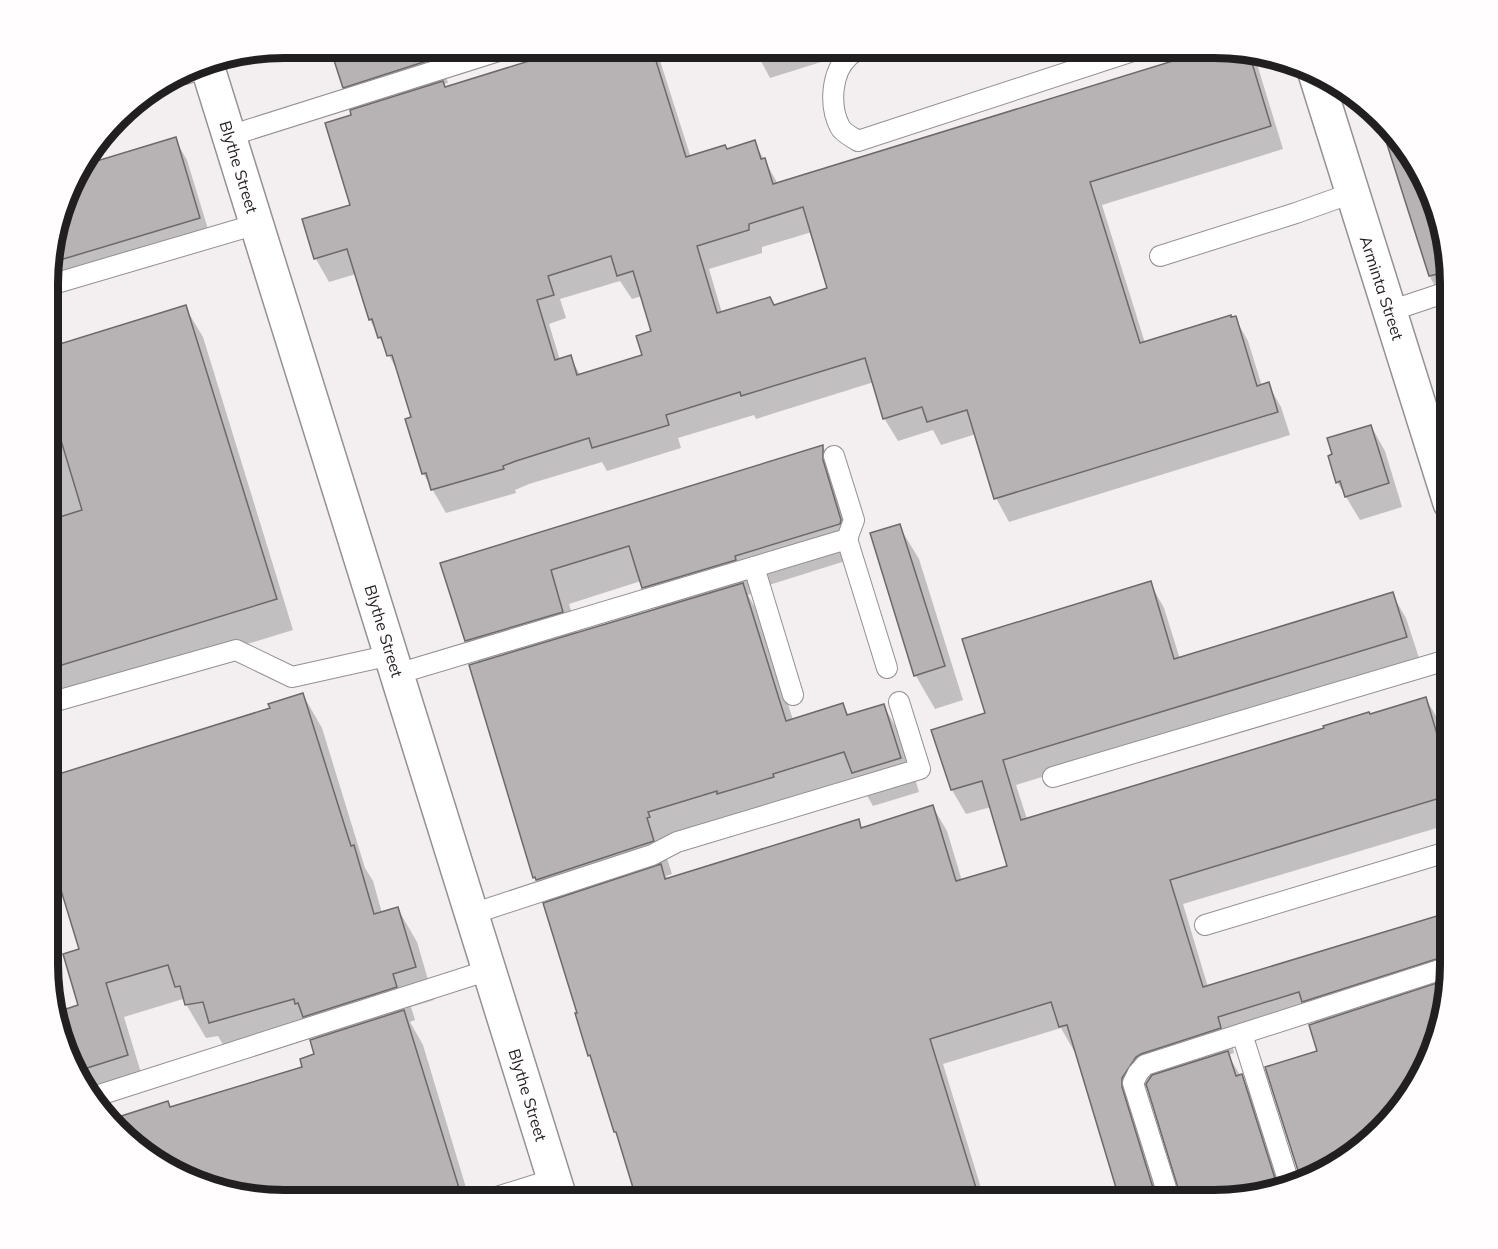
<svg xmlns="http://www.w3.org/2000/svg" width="1498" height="1249" font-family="Mulish,sans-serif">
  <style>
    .shadow { fill: #0003; fill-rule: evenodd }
    .building { fill: #b7b2b3; stroke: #6d696a; stroke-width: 1.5; fill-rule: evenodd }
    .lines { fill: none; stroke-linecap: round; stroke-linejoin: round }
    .service-casing { stroke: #959092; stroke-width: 22 }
    .minor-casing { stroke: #959092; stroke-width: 36 }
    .service { stroke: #fff; stroke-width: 20 }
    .minor { stroke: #fff; stroke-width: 33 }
    .labels { text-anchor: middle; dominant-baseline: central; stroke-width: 5; stroke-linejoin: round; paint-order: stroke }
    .street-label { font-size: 16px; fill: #211f1f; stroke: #fffdfd }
    .rim { fill: none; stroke: #211f1f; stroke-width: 8 }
  </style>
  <rect width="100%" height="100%" fill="#f3eff0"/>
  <g class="shadow">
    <path d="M332,48H437L448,83L443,84L445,88L576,48H656L691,158L727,151L754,142L778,184L1228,48L1251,54L1257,64L1283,149L1102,205L1145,343L1235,318L1248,341L1262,386L1268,384L1281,407L1290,435L1009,522L996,498L976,434L941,445L933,430L898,441L884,418L874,382L756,419L754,415L678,438L681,448L607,471L602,462L529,484L515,490L516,493L446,513L423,473L413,418L400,376L370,320L356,274L329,282L316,259L304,220L352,206L353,116L357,110L344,87ZM812,232L829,289L774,306L722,313L709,269L762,253V247ZM620,281L632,299L642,296L653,332L644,356L581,376L570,357L560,360L549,324L566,318L560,299Z"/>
    <polygon points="754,48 866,48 770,78"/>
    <polygon points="1381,118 1432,194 1450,285 1442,298 1431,279"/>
    <polygon points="175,139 187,160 211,239 50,288 50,254 79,168"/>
    <polygon points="185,307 203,337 293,630 49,705 50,348"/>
    <polygon points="1371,426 1385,451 1402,507 1360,520 1337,482"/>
    <path d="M823,447L842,480L858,557L753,590L754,593L748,595L761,618L793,720L843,705L849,716L883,705L903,739L919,792L873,806L861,785L665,852L672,874L666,876L668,879L858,821L862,829L933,807L947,831L962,881L1008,867L991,807L966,814L952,790L987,714L1150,583L1164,608L1180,659L1392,594L1406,618L1420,661L1016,785L1027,819L1426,699L1440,723L1450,757V824L1183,904L1208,987L1450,914L1449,980V983L1446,984L1448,987L1432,1055L1381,1131L1303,1183L1267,1068L1319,1052L1316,1024L1312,1017L1231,1041L1234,1053L1228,1055L1256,1101L1283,1187L1213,1201H1183L1148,1085L1136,1103L1163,1201H1122L1076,1051H1074L1061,1028L943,1064L985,1201H638L579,1014L549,903L535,877L471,666L479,663L466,641L442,564ZM641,581L656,610L578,634L569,604Z"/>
    <polygon points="899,526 919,559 963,700 935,709 916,676 872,534"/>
    <polygon points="303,695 322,728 365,868 373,881 382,913 398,909 417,942 434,1000 411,1007 415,1020 410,1022 423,1045 470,1201 270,1201 194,1183 118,1132 110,1121 171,1109 304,1068 316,1055 317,1039 313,1032 230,1056 218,1036 206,1038 183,999 124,1017 146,1089 97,1104 72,1069 57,1013 79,1006 81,950 49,846 49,773 60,769 62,774 271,709"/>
  </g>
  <g class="building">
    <polygon points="330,48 432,48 436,58 343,88"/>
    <path d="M571,48H652L686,157L725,145L727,149L755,140L761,159L765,158L773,184L1215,48H1228L1249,53L1271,126L1090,182L1140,343L1231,315V317L1236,316L1257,386L1269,382L1278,412L994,499L967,410L927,422L922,407L883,419L865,358L741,396L740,392L666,415L669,425L592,448L589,438L516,461L503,466L504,469L431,490L426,473L422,474L405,419L411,417L392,355L387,356L381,337L378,338L372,319L369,320L347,249L314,259L302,219L350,205L325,123L351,115L350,110L443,81L445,87ZM803,207L827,288L774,305L770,297L717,313L697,246L749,230V224ZM611,256L617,276L633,271L651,331L636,336L642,355L577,375L571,355L555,360L537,300L554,295L548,276Z"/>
    <polygon points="1392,135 1432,194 1447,272 1429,276 1385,138"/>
    <polygon points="176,137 200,218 50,263 50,254 80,166"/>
    <polygon points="186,305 277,599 49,669 50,520 82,510 50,404 50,347"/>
    <polygon points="1371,425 1389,483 1345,497 1340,481 1336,483 1328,456 1332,454 1327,438"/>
    <polygon points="823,445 823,460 841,520 840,524 735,556 736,560 642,588 629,546 551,570 563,612 465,641 440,563"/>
    <polygon points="900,524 945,666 914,676 870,533"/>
    <polygon points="1151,581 1174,659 1393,592 1407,637 1003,760 1021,820 1324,728 1323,726 1369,712 1370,714 1426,697 1450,778 1450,795 1170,880 1203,987 1450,912 1449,955 1302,1002 1299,992 1218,1017 1221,1028 1141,1054 1136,1057 1122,1078 1122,1087 1157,1201 1120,1201 1067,1025 1059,1027 1051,1002 930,1039 980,1201 637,1201 616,1132 614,1132 590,1055 588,1056 575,1013 577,1013 543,903 661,864 665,879 859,819 861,828 933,805 956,881 1007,866 982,781 951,790 931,730 985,713 962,639"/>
    <polygon points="743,583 786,721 843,703 847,715 884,704 901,758 852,773 844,752 773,774 774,777 717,794 717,791 648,812 650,817 647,818 654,841 536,880 535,877 533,878 469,665"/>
    <polygon points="303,693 351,846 354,845 374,914 398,907 416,967 393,974 397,987 303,1017 298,1003 295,1004 294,999 209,1023 203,1002 185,1005 180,986 175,987 168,965 106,983 128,1055 84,1069 83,1064 79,1066 76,1058 70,1060 57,1012 78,1005 63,954 79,949 49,851 49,777 270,708 268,704"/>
    <polygon points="1449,979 1432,1055 1381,1131 1302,1183 1265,1067 1317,1051 1309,1025"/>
    <polygon points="404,1010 463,1201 270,1201 194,1183 118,1132 109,1120 168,1101 170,1107 302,1067 300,1059 314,1054 310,1040"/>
    <polygon points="1228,1051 1236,1076 1242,1074 1278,1188 1213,1201 1182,1201 1146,1084 1152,1075"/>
  </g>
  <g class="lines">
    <g class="service-casing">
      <g id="service">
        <path d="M861,48C857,51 852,53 849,56C831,72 829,106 840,127C843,133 852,137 858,141L1142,48"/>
        <polyline points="185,74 208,67"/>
        <polyline points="229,136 508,48"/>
        <polyline points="1160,256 1296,213 1352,193"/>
        <polyline points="50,285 257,224"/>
        <polyline points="1390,311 1450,291"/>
        <polyline points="847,539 887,668"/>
        <polyline points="754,567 793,695"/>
        <polyline points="397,674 847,539 854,520 834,456"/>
        <polyline points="49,703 236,650 292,677 391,655"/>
        <polyline points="1053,777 1450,659"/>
        <polyline points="472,914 652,855 677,842 920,769 899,702"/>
        <polyline points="1205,925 1450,851"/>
        <polyline points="1242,1034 1290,1186"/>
        <polyline points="93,1097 489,970"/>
        <polyline points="484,1201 554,1179"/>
        <polyline points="1170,1201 1133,1083 1138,1073 1145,1065 1449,967"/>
      </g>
    </g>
    <g class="minor-casing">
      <g id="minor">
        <polyline points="206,62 561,1201"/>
        <polyline points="1315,73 1450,503"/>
      </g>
    </g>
    <use href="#service" class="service"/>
    <use href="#minor" class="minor"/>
  </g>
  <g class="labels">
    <g class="street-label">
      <text transform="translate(239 167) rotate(73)">Blythe Street</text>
      <text transform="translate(1382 288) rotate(72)">Arminta Street</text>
      <text transform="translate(384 631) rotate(73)">Blythe Street</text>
      <text transform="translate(528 1095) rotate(73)">Blythe Street</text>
    </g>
  </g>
  <path d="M0 0H1498V1249H0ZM284 58H1214A226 226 0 0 1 1440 284V964A226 226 0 0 1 1214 1190H284A226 226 0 0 1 58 964V284A226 226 0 0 1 284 58Z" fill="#fffdfd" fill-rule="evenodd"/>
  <path class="rim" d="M284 58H1214A226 226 0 0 1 1440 284V964A226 226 0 0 1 1214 1190H284A226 226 0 0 1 58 964V284A226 226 0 0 1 284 58Z"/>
</svg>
